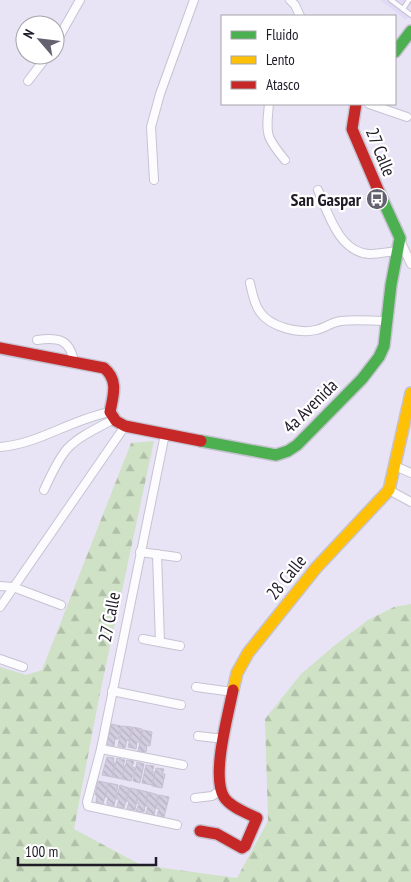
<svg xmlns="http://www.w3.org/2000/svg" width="411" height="882" font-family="'PT Sans Narrow',sans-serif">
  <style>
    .built { fill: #e1d9f7 }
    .forest { fill: url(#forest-firs) }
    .building { fill: url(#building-back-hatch); stroke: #c5c1cf }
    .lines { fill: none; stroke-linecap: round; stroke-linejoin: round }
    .lane-casing { stroke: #c6c3d1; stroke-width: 6 }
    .street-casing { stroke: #c6c3d1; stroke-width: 10 }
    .fast-casing { stroke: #c6c3d1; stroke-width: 14 }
    .slow-casing { stroke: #c6c3d1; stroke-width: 14 }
    .jam-casing { stroke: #c6c3d1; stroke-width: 14 }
    .lane { stroke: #fcfbfe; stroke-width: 4 }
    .street { stroke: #fcfbfe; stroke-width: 8 }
    .fast { stroke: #4caf50; stroke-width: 11 }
    .slow { stroke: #ffc107; stroke-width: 11 }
    .jam { stroke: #c62828; stroke-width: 11 }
    .labels { text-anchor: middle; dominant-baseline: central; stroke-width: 4.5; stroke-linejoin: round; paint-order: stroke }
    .street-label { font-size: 18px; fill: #1f1b27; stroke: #fff }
    .poi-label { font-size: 18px; font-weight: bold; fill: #1f1b27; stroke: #fff; text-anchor: end }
  </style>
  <defs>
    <pattern id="forest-firs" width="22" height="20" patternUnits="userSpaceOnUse" patternTransform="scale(1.25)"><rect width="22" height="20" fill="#cfe2c5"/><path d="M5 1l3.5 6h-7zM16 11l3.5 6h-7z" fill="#b1c1a9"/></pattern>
    <pattern id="building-back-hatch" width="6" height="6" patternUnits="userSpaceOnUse" patternTransform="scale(1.25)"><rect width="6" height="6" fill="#d3cde1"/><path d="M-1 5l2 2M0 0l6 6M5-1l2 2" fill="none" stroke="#b5afc1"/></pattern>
  </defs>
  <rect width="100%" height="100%" fill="#e8e4f6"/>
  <polygon class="built" points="380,0 411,0 411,14 406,20"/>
  <polygon class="forest" points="154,441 99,698 74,829 141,865 237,878 268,821 265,719 301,674 335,645 368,620 394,607 411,604 411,882 0,882 0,667 26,675 42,670 131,443"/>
  <g class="building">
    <polygon points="111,724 121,726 118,739 115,739 114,746 107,744"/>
    <polygon points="122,726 132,727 129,741 127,740 125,748 118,746"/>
    <polygon points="133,727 142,729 140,742 137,742 136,749 128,747"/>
    <polygon points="143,730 152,732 150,746 147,745 146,752 138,751"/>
    <polygon points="107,757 114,758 113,763 115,763 112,777 102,775"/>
    <polygon points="117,758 125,760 123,766 125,766 122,779 112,777"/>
    <polygon points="127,760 134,761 132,767 135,768 131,781 122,779"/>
    <polygon points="137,762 144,764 140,783 133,781"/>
    <polygon points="146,765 154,766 152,772 155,772 152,785 142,783"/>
    <polygon points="156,768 164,769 162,774 165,774 162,788 152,786"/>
    <polygon points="98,781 108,783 103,804 96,802 97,795 95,795"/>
    <polygon points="109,783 118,785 114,806 107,804 108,797 105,797"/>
    <polygon points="120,785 129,788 124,808 117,807 119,799 116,799"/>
    <polygon points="130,788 139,790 135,810 127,809 129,802 126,801"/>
    <polygon points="139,790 148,792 144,812 136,811 139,804 136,803"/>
    <polygon points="149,792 158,795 154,815 146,814 148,806 145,806"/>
    <polygon points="159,795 169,797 164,817 157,816 159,809 156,808"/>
  </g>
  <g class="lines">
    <g class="lane-casing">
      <g id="lane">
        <polyline points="391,0 411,15"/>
        <polyline points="403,9 409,0"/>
      </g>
    </g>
    <g class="street-casing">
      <g id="street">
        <polyline points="290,0 295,5 300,16"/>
        <polyline points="55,44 80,0"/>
        <polyline points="28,81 48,55"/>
        <path d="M269,104C266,134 265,136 285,160"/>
        <polyline points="369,104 407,117"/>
        <polyline points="154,180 151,127 160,94 194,0"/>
        <path d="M318,190C328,213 339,252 369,254C378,254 388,252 397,251"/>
        <polyline points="400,240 411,264"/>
        <path d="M250,283C252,292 254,304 260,312C270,327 299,334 316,330C325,328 332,322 341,321C357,319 372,321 388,321"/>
        <path d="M37,340C58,337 70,339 74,362"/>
        <polyline points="165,434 101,749 87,802 88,806 177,825"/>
        <path d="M0,447C39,444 72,419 110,412"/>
        <polyline points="395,466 411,473"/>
        <path d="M44,490C50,477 57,461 67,449C79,436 98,428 114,419"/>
        <polyline points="389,490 411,502"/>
        <polyline points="140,552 177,557"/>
        <polyline points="157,554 160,642"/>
        <polyline points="0,586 13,587 61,605"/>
        <polyline points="0,607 125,426"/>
        <polyline points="143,639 180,646"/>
        <polyline points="0,659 23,667"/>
        <polyline points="196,687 233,692"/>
        <polyline points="112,691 181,705"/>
        <polyline points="198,736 224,739"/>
        <polyline points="101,749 183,765"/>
        <polyline points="195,798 212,796 221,790"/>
      </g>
    </g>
    <g class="fast-casing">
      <g id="fast">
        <polyline points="395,52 411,31"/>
        <polyline points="201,441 276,455 288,451 297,445 362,379 379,357 384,346 391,285 400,238 379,192"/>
      </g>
    </g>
    <g class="slow-casing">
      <polyline id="slow" points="233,690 237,673 248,653 316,568 389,490 411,393"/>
    </g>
    <g class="jam-casing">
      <g id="jam">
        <polyline points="356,104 352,129 379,192"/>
        <path d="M0,348L104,368C119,380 113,396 110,412L116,421L125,426L201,441"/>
        <path d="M200,831L217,834L242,848L245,846L257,818C247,813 230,807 224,797C211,776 228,716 233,690"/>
      </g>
    </g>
    <use href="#lane" class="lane"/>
    <use href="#street" class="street"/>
    <use href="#fast" class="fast"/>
    <use href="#slow" class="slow"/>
    <use href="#jam" class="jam"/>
  </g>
  <defs>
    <g id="bus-disc" transform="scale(1.125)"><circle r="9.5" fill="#65616f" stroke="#fff"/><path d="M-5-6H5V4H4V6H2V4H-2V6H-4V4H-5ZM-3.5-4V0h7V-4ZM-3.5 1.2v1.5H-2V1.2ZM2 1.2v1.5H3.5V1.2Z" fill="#fff"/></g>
  </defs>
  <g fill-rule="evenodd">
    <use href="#bus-disc" x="377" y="199"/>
  </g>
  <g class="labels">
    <g class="street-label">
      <text transform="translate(381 152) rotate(68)">27 Calle</text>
      <text transform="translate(310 406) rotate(-45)">4a Avenida</text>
      <text transform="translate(286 577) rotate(-51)">28 Calle</text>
      <text transform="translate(109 617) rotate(-79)">27 Calle</text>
    </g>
    <g class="poi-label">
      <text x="361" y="199">San Gaspar</text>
    </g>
  </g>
  <rect x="221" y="15" width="175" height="90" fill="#ffffff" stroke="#a5a4a9"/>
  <rect x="231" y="31" width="25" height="8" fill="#4caf50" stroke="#a5a4a9"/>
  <text x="266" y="40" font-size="15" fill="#1f1b27">Fluido</text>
  <rect x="231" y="56" width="25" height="8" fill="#ffc107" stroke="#a5a4a9"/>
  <text x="266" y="65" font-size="15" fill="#1f1b27">Lento</text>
  <rect x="231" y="81" width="25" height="8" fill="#c62828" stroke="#a5a4a9"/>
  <text x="266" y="90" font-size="15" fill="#1f1b27">Atasco</text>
  <g transform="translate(40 40) rotate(298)"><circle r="24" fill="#ffffff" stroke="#a5a4a9"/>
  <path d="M0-4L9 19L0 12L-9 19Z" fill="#65616f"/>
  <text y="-8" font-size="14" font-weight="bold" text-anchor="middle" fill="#1f1b27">N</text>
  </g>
  <path d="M18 857v8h138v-8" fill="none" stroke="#1f1b27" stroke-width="2.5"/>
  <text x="25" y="857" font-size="15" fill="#1f1b27" stroke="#ffffff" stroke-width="4" paint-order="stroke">100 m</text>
</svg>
